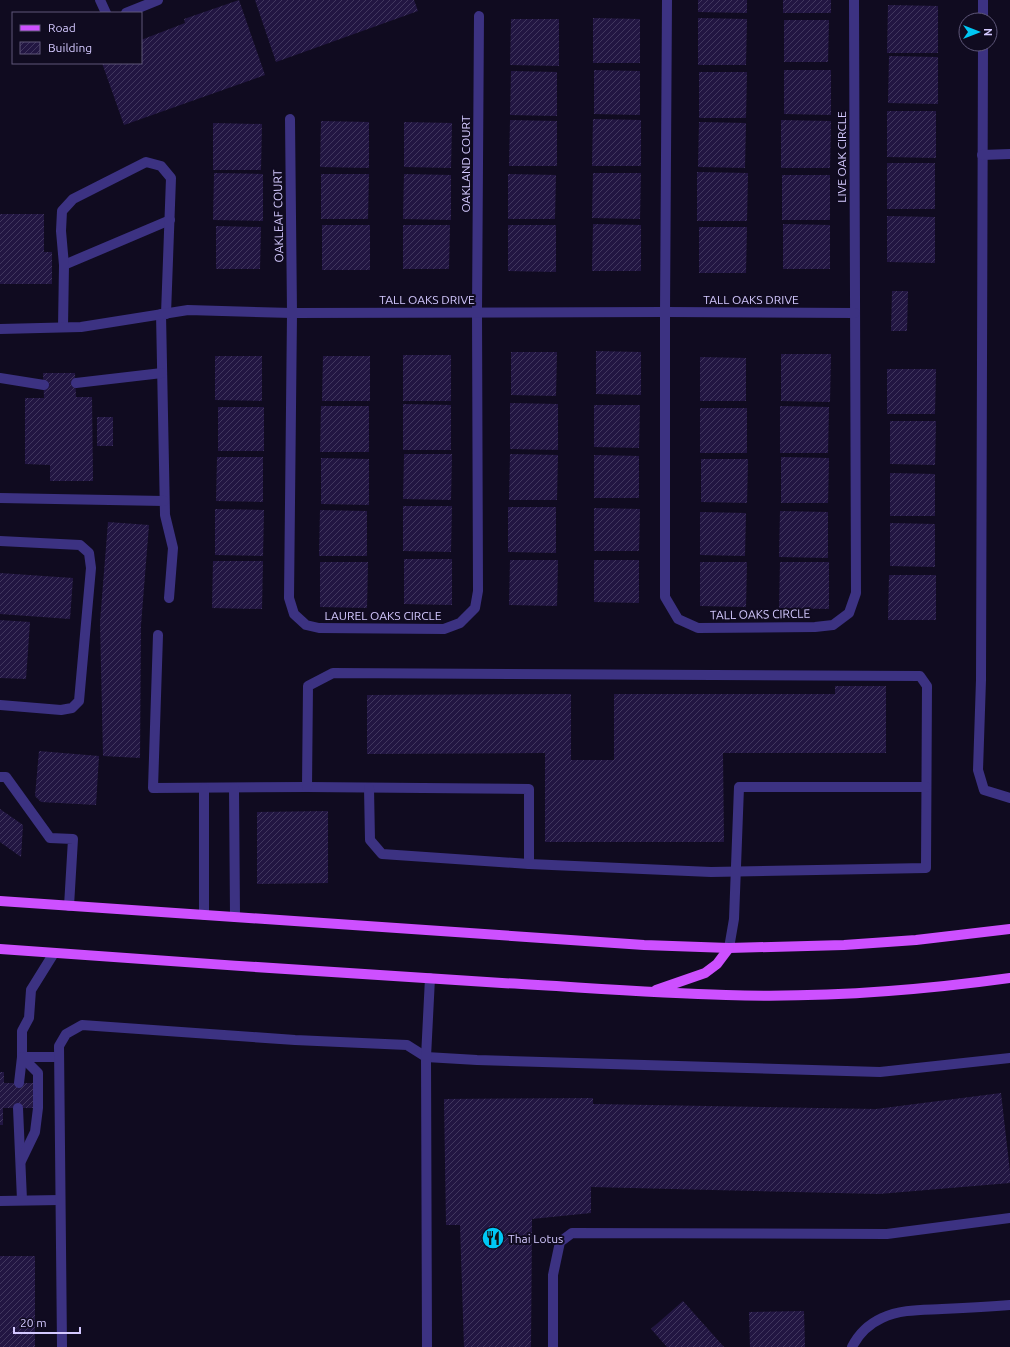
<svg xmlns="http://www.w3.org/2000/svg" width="1010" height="1347" font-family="Ubuntu,sans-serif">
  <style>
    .building { fill: url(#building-hatch) }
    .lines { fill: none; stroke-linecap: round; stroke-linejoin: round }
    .lane { stroke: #3c3282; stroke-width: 10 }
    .street { stroke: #3c3282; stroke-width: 10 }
    .primary { stroke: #cd50ff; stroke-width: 10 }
    .labels { text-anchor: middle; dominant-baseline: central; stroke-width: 4; stroke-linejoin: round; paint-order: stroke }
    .street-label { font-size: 12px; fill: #d4c9ff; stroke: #100b20 }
    .poi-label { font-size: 12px; fill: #d4c9ff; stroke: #100b20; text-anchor: start }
  </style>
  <defs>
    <pattern id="building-hatch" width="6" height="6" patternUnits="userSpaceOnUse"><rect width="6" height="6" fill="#221642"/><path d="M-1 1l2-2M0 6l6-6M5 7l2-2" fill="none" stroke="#41375e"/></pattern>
  </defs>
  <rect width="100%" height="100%" fill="#100b20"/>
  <g class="building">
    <polygon points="239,0 265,75 124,125 102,63 141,63 141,40 185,23 184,19"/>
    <polygon points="255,0 414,0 418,11 276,62"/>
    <polygon points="698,0 747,0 747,13 698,12"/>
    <rect x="783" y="0" width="48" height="13"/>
    <polygon points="888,5 938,6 938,53 887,53"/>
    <polygon points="593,18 640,19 640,63 593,63"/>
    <polygon points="698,18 747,19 746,65 698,65"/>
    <polygon points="511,19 559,19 559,66 510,65"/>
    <polygon points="784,20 829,20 828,62 784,62"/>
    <polygon points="889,56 938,57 938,104 888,103"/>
    <polygon points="594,70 640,71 640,115 594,114"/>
    <polygon points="784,70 831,70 831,115 784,114"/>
    <polygon points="511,71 557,72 557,116 510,115"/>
    <polygon points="699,72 747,72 746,118 699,118"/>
    <polygon points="887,111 936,111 936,158 887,157"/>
    <polygon points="593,119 641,120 641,166 592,166"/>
    <polygon points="510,120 557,121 557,166 509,166"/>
    <polygon points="781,120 831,121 830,168 781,168"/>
    <polygon points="321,121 369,122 369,168 320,167"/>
    <polygon points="404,122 452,123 451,168 404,167"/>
    <polygon points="699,122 746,123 745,168 698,167"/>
    <polygon points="213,123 262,124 261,170 213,170"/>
    <rect x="887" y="163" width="48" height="46"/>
    <polygon points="697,172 748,173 747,221 697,221"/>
    <polygon points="214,173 263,174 263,221 213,220"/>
    <polygon points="593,173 641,173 640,219 592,218"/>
    <polygon points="321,174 369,174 368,219 321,219"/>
    <polygon points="404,174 451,175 451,220 403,219"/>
    <polygon points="508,174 556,175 555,219 508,219"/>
    <rect x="782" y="175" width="48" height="45"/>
    <polygon points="0,214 44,214 44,252 52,252 52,284 0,284"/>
    <polygon points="887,216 935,217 935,263 887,262"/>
    <polygon points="593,224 641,225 641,271 592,271"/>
    <polygon points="783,224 830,225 830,269 783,269"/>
    <rect x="322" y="225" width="48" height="45"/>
    <polygon points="403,225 450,225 449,269 403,269"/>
    <polygon points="508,225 556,225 556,272 508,271"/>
    <polygon points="216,226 261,227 260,269 216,269"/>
    <polygon points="699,227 747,227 746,273 699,273"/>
    <polygon points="892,291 908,291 907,331 891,331"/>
    <polygon points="596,351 641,352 641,395 596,394"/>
    <polygon points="511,352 557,352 556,396 511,395"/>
    <polygon points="781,354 831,354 830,402 781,401"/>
    <rect x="403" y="355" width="48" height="46"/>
    <polygon points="215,356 262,356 262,401 215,400"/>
    <polygon points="323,356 370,356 370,401 322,401"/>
    <polygon points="700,357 746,358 746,401 700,401"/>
    <polygon points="887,369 936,369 935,414 887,414"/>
    <polygon points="43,373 75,373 76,397 92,397 93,481 50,481 50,465 25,464 25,398 44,398"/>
    <polygon points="510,403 558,404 558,450 510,449"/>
    <polygon points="403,404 451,405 451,450 403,450"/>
    <polygon points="594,405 640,405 639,448 594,447"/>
    <polygon points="321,406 369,406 369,452 320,452"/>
    <polygon points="780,406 829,407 828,453 780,453"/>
    <rect x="218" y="407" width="46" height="44"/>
    <rect x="700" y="408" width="47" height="45"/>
    <rect x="97" y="417" width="16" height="29"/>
    <polygon points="890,421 936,421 935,465 890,464"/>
    <polygon points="404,454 452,454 451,500 403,499"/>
    <polygon points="510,454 558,455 557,500 509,500"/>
    <polygon points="594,455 639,456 639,498 594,498"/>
    <polygon points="217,457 263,457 263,502 216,501"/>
    <polygon points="781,457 829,458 828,503 781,503"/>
    <polygon points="321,458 369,459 369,505 321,504"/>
    <polygon points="701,459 748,459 747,503 701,502"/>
    <polygon points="890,473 935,474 935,516 890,516"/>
    <polygon points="403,506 452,506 451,552 403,551"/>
    <polygon points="508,507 556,507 556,553 508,552"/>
    <polygon points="594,508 640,509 639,551 594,551"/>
    <polygon points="215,509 264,510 263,556 215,555"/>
    <polygon points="320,510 367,511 367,556 319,556"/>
    <polygon points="780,511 828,512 828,558 779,557"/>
    <polygon points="700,512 746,513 745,556 700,555"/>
    <polygon points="108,522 149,525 141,625 140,758 103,756 100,622"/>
    <polygon points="890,523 935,524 935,567 890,566"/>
    <polygon points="404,559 452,559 452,605 404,604"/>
    <polygon points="510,560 558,560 557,606 509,605"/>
    <polygon points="594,560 639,560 639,603 594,602"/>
    <polygon points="213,561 263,561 262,609 212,608"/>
    <polygon points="320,562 368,562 367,608 320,607"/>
    <polygon points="700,562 747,562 746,607 700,606"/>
    <polygon points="780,562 829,562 829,609 779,608"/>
    <polygon points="0,573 73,578 70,619 0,614"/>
    <polygon points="889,575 936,575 936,620 888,620"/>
    <polygon points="0,620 30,622 26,679 0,678"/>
    <polygon points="835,686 886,686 886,753 723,753 724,842 545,842 545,753 367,754 367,695 571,694 571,760 614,760 614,694 835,694"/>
    <polygon points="39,751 99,756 96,805 41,802 35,796"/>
    <polygon points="0,809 23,825 21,857 0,842"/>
    <polygon points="328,811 328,883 257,884 257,812"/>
    <polygon points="0,1072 4,1072 4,1083 35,1083 35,1108 3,1108 3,1125 0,1125"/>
    <polygon points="1001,1093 1010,1172 1010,1183 879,1194 591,1187 591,1213 532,1219 531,1347 464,1347 460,1225 446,1225 444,1099 593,1098 593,1104 876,1109"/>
    <rect x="0" y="1256" width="35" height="91"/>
    <polygon points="683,1301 724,1347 667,1347 651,1329"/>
    <polygon points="804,1311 805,1347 750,1347 749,1312"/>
  </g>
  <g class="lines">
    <g class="lane">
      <polyline points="100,0 106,13"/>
      <polyline points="126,13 158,0"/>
      <polyline points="983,20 983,0"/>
      <polyline points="983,44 981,680 978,770 984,790 1010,798"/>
      <polyline points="982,155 1010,154"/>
      <polyline points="64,265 170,220"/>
      <polyline points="161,314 165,515 173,548 169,598"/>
      <polyline points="63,327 64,265 61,231 62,211 73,199 146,162 161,166 171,178 166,314"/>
      <polyline points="0,378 44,385"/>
      <polyline points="76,383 162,373"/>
      <polyline points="0,498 164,501"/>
      <polyline points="0,541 80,545 89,553 91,568 79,701 72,708 61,710 0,705"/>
      <polyline points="158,635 153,788 307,787 529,789 529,864"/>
      <polyline points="0,777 6,777 50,838 73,839 69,906"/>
      <polyline points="307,787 308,686 333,673 920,676 927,686 926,868 711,872 529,864 382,854 370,840 369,788"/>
      <polyline points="204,788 204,915"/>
      <polyline points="234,788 235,917"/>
      <polyline points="729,948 734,919 739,787 926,787"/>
      <polyline points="22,1057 59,1057"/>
      <polyline points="19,1083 22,1057 22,1031 29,1018 31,990 54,953"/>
      <polyline points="18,1108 22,1200"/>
      <polyline points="21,1161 35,1132 38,1108 38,1073 22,1057"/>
      <polyline points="0,1201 60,1200"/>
      <polyline points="62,1347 59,1046 66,1034 82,1025 295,1040 407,1045 426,1057 477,1060 880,1072 1010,1058"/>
      <polyline points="427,1347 426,1057 430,978"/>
      <polyline points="553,1347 553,1275 560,1242 572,1233 887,1234 1010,1218"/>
    </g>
    <g class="street">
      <polyline points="667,0 665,312 665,597 678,619 698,628 815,627 833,625 849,613 856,593 854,0"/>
      <polyline points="290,119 292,313 289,598 294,614 306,625 319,628 444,629 460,623 475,608 478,591 477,312 479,16"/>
      <polyline points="0,329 81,327 188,310 292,313 665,312 855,313"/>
      <path d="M852,1347C858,1335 869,1324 882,1318C901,1309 922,1310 942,1309C965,1308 987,1307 1010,1305"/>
    </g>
    <g class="primary">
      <polyline points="0,901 644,945 729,948 844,945 916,940 1010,929"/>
      <path d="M0,949C167,961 335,973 502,983C577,987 651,993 726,995C821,998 916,991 1010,978"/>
      <polyline points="656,990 705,973 717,964 729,948"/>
    </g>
  </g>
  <defs>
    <g id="restaurant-disc" transform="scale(1.15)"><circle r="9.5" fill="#00c7f4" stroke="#100b20"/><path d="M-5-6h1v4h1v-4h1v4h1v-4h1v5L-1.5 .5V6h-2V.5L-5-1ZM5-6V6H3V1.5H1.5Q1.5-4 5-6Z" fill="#111"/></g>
  </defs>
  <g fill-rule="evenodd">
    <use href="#restaurant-disc" x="493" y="1238"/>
  </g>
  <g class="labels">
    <g class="street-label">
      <text transform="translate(841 157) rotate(-90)">LIVE OAK CIRCLE</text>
      <text transform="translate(465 164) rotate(-90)">OAKLAND COURT</text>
      <text transform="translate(278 216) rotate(-91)">OAKLEAF COURT</text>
      <text x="427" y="299">TALL OAKS DRIVE</text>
      <text x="751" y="299">TALL OAKS DRIVE</text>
      <text transform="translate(760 614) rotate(-1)">TALL OAKS CIRCLE</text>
      <text x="383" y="615">LAUREL OAKS CIRCLE</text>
    </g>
    <g class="poi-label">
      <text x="508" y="1238">Thai Lotus</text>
    </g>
  </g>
  <rect x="12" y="12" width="130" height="52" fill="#100b20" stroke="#5e5779"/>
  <rect x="20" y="25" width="20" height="6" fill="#cd50ff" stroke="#5e5779"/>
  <text x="48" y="32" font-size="12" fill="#d4c9ff">Road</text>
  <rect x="20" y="42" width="20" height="12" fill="url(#building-hatch)" stroke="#5e5779"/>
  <text x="48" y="52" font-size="12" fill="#d4c9ff">Building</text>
  <g transform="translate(978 32) rotate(90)"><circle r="19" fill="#100b20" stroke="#5e5779"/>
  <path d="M0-3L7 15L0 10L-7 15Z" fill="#00c7f4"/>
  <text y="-6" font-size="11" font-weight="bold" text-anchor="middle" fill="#d4c9ff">N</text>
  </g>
  <path d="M14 1327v6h66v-6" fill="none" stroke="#d4c9ff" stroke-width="2"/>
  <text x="20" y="1327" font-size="12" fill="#d4c9ff" stroke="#100b20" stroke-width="3" paint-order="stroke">20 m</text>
</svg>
